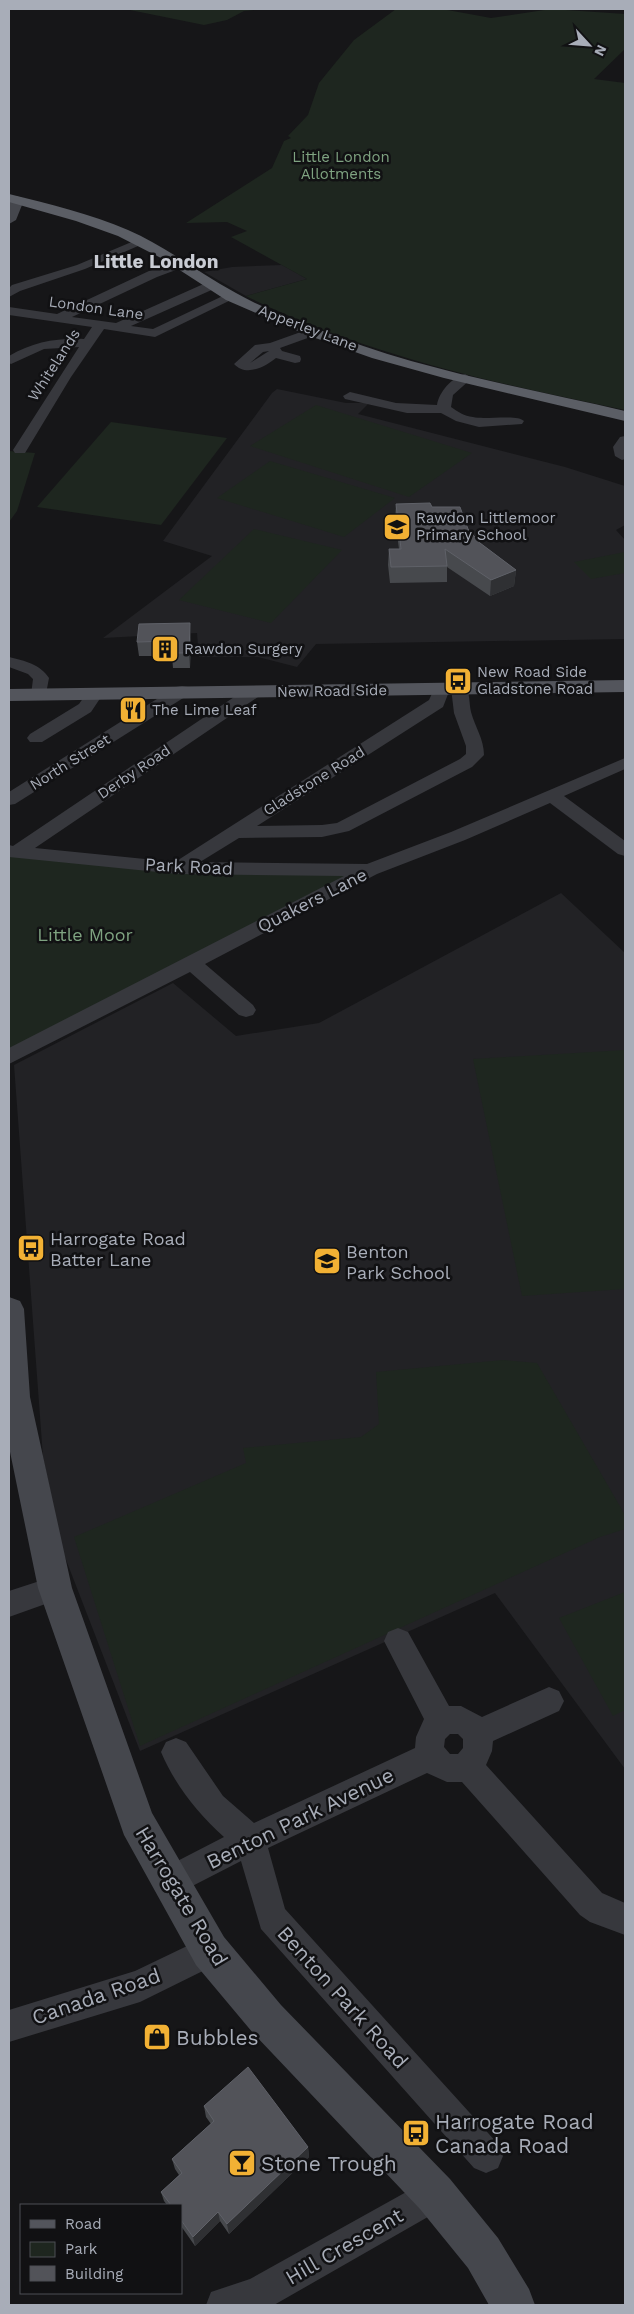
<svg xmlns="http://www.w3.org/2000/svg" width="634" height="2314" font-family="'Work Sans',sans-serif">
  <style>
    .built { fill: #222225 }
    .green { fill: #1e261f }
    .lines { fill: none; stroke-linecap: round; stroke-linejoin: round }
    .minor { fill: #37383d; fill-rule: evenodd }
    .secondary { fill: #45474d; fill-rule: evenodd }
    .primary { fill: #53555c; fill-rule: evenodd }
    .trunk { fill: #5b5e65; fill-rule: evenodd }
    .wall { fill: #47494d }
    .shaded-wall { fill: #2f3033 }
    .building { fill: #525359; stroke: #5f6168 }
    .labels { text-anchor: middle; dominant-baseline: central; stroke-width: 5; stroke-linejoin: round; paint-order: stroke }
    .far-park-label { font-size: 15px; fill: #7fa381; stroke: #111113 }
    .far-street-label { font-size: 15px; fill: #a8adb8; stroke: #111113 }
    .far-poi-label { font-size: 15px; fill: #a8adb8; stroke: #111113; text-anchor: start }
    .street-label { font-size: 18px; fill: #a8adb8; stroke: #111113 }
    .park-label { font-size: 18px; fill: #7fa381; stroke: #111113 }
    .poi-label { font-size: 18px; fill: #a8adb8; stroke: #111113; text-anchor: start }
    .far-district-label { font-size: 19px; font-weight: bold; fill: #c9ccd4; stroke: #111113 }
    .near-street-label { font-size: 21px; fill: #a8adb8; stroke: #111113 }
    .near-poi-label { font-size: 21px; fill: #a8adb8; stroke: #111113; text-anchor: start }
  </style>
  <rect width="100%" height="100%" fill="#161618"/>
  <g class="built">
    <polygon points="282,265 307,279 246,296 204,272 232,267"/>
    <polygon points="277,389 346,403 369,403 358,414 565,467 625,486 625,525 616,530 625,540 625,639 316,644 297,667 258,657 199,657 197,633 103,638 212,556 163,541 272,393"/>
    <polygon points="561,893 625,953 625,1769 495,1593 140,1751 63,1552 43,1457 14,1065 173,983 236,1036 319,1023"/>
  </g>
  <g class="green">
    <polygon points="138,9 264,9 244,11 227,20 204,25 130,10"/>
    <path d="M396,9H442L491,18L551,9L625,14V49L594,79L625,83V410C495,383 366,355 246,296L307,279L231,237L247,231L227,222L186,223L272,168L284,141L291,138L288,136L308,115L319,83L354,40Z"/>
    <polygon points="316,405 472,453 409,497 250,446"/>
    <polygon points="111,422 227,438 161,525 37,507"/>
    <polygon points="9,451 35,453 17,511 9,522"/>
    <polygon points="270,461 395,498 344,537 217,498"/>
    <polygon points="254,529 342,550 271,623 179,600"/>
    <polygon points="625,552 625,573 591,579 574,562"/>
    <polygon points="9,851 178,868 370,870 9,1057"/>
    <polygon points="625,1050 625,1289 522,1296 473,1059"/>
    <polygon points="503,1360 537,1363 625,1515 625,1529 600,1537 140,1746 74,1537 246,1463 243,1448 361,1437 379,1424 376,1372"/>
    <polygon points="625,1592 625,1710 613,1716 559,1618"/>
  </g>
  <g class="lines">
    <g class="minor">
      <polygon points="141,238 147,241 145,243 85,269 20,291 9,297 9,288 12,285 77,265"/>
      <path d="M180,261L186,265L184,267L157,277L72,317L116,323L208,282H216L218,285L216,288L131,326L153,329L227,294H235L237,297L155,337L104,329L71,377L25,453H15L13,450L79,347L44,349L11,364L9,363V356C33,342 56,338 84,339L92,327L9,315V307L57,314L149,271Z"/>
      <path d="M312,328L318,332L316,335L280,348L282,351L300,356L301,359L300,362L295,363L276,358C265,367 246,377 234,364L255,345L270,343ZM269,351L250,363L263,352Z"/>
      <path d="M465,374L472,378L453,395L451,407C458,412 464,416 473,417C484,420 518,414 524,421L522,424L479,427L456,421L441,413H407L345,399L343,396L350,392L396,403L437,405C439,392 452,377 465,374Z"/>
      <polygon points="625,436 625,459 622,460 615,456 613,447 620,437"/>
      <path d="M9,657C25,661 40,664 49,678L45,699H33L31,695L33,679L28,674L9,667Z"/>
      <path d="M459,683L465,684C470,692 469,703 471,712C475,727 484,739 484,755L472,767L349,831L322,837L239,838L200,862L367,864L451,832L625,758V769L564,796L625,841V856L618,854L550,803L465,840L377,874L205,964L253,1005L256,1010L253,1015L246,1017L239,1015L190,972L9,1064V1048L344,876L178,874L9,857V845L13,846L246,689H258L260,693L258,697L35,848L175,862L429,700L436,685H448L450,689L443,707L257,826L322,825L337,823L460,759L466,754V746L454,713L451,688L453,684Z"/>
      <polygon points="182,686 188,687 190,691 188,695 15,804 9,805 9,792 176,687"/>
      <polygon points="95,689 101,690 103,694 91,712 42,742 30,742 27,738 30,734 79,704 89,690"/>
      <polygon points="55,1576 65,1579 69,1588 65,1597 9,1617 9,1591"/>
      <path d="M398,1628L408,1632L449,1706H461L482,1717L549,1687L559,1691L564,1701L559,1711L493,1741L492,1751L486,1765L602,1893L625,1903V1935L590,1922L580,1915L462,1782H447L427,1773L268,1848L285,1909L498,2144L503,2156L498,2168L486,2173L474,2168L261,1929L241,1861L169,1898L158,1893L153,1882L158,1871L224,1837C198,1814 175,1785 161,1752L166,1742L176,1738L186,1742L223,1796L254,1823L415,1748L416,1737L424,1719L384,1641L388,1632ZM450,1734H458L463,1739V1748L458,1754H450L444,1747L445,1739Z"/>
      <polygon points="210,1935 221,1940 226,1951 221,1962 140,2002 9,2042 9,2010 135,1971"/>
      <polygon points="435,2176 447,2182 453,2194 447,2206 274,2305 206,2305 211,2292 250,2279"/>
    </g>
    <g class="secondary">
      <polygon points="17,196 24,200 16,220 9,224 9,204 12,197"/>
      <polygon points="9,1297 20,1301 24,1309 30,1397 72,1588 152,1813 224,1937 281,2005 450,2179 498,2238 529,2289 535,2305 489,2305 468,2268 420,2209 253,2033 196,1965 124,1835 38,1588 9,1447"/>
    </g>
    <polygon class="primary" points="625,680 625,692 9,701 9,689"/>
    <path class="trunk" d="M9,194C49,204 91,214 128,230C167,247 199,273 236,293C260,307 289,317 315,328C414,369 522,387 625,411V421L444,378L372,358L307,335L226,300L161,258L118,236L76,221L9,202Z"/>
  </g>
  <g class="wall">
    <polygon points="396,504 432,507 468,529 480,543 516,570 514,586 490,596 447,567 447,582 390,583 388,565 389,549 399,549 395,520"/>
    <polygon points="191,638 190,668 173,668 172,656 139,656 137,642"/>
    <polygon points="204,2106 308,2147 309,2157 229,2234 220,2221 195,2246 181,2226 181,2205 167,2205 164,2201 161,2192 179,2175 175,2169 172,2159 211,2124 206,2117"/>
  </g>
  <g class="shaded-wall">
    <polygon points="516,570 514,586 490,596 491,580"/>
    <polygon points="190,623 191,638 190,668 189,653"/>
    <polygon points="308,2147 309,2157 229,2234 227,2224"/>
    <polygon points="218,2212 220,2221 195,2246 193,2237"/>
  </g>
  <g class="building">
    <polygon points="430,503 432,507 460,507 468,529 480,543 516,570 491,580 445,549 447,566 391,567 389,549 401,549 396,504"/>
    <polygon points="190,623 189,653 172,653 173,641 137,642 139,624"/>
    <polygon points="248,2067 308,2147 227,2224 218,2212 193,2237 181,2220 181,2205 171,2205 161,2192 182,2173 172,2159 214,2121 204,2106"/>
  </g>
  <defs>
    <g id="school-square" transform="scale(1.4375)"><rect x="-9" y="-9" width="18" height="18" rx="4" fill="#f2b134" stroke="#111113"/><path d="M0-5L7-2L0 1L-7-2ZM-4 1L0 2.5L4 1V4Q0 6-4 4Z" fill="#111"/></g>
    <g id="building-square" transform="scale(1.4375)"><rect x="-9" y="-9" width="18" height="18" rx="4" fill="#f2b134" stroke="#111113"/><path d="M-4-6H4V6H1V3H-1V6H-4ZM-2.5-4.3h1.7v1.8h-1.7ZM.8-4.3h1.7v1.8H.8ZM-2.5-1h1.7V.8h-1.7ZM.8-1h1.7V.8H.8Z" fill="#111"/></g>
    <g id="bus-square" transform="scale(1.4375)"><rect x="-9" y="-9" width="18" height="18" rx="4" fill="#f2b134" stroke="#111113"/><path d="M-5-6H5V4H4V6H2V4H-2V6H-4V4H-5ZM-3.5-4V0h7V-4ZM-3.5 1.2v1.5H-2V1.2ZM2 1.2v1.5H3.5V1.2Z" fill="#111"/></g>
    <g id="restaurant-square" transform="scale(1.4375)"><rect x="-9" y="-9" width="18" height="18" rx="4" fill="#f2b134" stroke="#111113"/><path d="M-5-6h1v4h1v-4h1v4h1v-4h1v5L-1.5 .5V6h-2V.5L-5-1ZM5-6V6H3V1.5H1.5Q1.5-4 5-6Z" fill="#111"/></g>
    <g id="shop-square" transform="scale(1.4375)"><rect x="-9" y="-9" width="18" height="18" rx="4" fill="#f2b134" stroke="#111113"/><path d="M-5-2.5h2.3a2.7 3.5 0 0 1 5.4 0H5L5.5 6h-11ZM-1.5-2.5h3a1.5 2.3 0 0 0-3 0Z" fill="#111"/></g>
    <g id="bar-square" transform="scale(1.4375)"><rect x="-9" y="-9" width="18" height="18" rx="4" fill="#f2b134" stroke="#111113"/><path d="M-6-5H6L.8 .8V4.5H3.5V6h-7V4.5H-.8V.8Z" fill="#111"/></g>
  </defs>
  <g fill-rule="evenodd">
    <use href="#school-square" x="397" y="527"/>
    <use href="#building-square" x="165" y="649"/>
    <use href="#bus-square" x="458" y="681"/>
    <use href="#restaurant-square" x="133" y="710"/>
    <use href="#bus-square" x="31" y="1248"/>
    <use href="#school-square" x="327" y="1261"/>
    <use href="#shop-square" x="157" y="2037"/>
    <use href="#bus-square" x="416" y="2133"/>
    <use href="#bar-square" x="242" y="2163"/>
  </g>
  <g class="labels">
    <g class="far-park-label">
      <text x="341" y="157">Little London<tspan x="341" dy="17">Allotments</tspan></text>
    </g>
    <g class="far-street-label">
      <text transform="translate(96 308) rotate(8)">London Lane</text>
      <text transform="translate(308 328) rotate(21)">Apperley Lane</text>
      <text transform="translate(54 365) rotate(-57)">Whitelands</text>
      <text transform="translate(332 691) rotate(-1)">New Road Side</text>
      <text transform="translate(70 762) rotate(-32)">North Street</text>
      <text transform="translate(134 772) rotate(-34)">Derby Road</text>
      <text transform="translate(314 781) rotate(-32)">Gladstone Road</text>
    </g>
    <g class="far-poi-label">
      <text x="416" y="518">Rawdon Littlemoor<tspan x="416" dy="17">Primary School</tspan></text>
      <text x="184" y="649">Rawdon Surgery</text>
      <text x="477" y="672">New Road Side<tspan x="477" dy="17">Gladstone Road</tspan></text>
      <text x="152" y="710">The Lime Leaf</text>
    </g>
    <g class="street-label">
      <text transform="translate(189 866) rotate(3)">Park Road</text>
      <text transform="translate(312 900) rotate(-27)">Quakers Lane</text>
    </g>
    <g class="park-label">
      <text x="85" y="934">Little Moor</text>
    </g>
    <g class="poi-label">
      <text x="50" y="1238">Harrogate Road<tspan x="50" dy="21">Batter Lane</tspan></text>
      <text x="346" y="1251">Benton<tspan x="346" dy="21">Park School</tspan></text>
    </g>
    <g class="far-district-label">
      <text x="156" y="261">Little London</text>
    </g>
    <g class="near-street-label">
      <text transform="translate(300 1818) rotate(-26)">Benton Park Avenue</text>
      <text transform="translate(182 1896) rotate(59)">Harrogate Road</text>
      <text transform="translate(96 1996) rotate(-19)">Canada Road</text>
      <text transform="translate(343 1997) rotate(48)">Benton Park Road</text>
      <text transform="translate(344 2246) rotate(-30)">Hill Crescent</text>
    </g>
    <g class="near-poi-label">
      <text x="176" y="2037">Bubbles</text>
      <text x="435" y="2121">Harrogate Road<tspan x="435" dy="24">Canada Road</tspan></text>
      <text x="261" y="2163">Stone Trough</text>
    </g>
  </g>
  <rect width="634" height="2314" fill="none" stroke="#a8adb8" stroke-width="20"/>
  <rect x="20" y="2204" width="162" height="90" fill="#111113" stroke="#4d4f55"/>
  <rect x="30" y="2220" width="25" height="8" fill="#53555c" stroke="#4d4f55"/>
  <text x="65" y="2229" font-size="15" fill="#a8adb8">Road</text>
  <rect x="30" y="2242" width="25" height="15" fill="#1e261f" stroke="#4d4f55"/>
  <text x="65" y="2254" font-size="15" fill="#a8adb8">Park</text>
  <rect x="30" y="2266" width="25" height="15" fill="#525359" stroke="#4d4f55"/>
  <text x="65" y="2279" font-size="15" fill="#a8adb8">Building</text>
  <g transform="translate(589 45) rotate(116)" stroke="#111113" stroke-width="4" paint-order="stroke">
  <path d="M0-4L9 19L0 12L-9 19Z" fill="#a8adb8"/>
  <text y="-8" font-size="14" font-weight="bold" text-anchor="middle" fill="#a8adb8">N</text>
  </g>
</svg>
